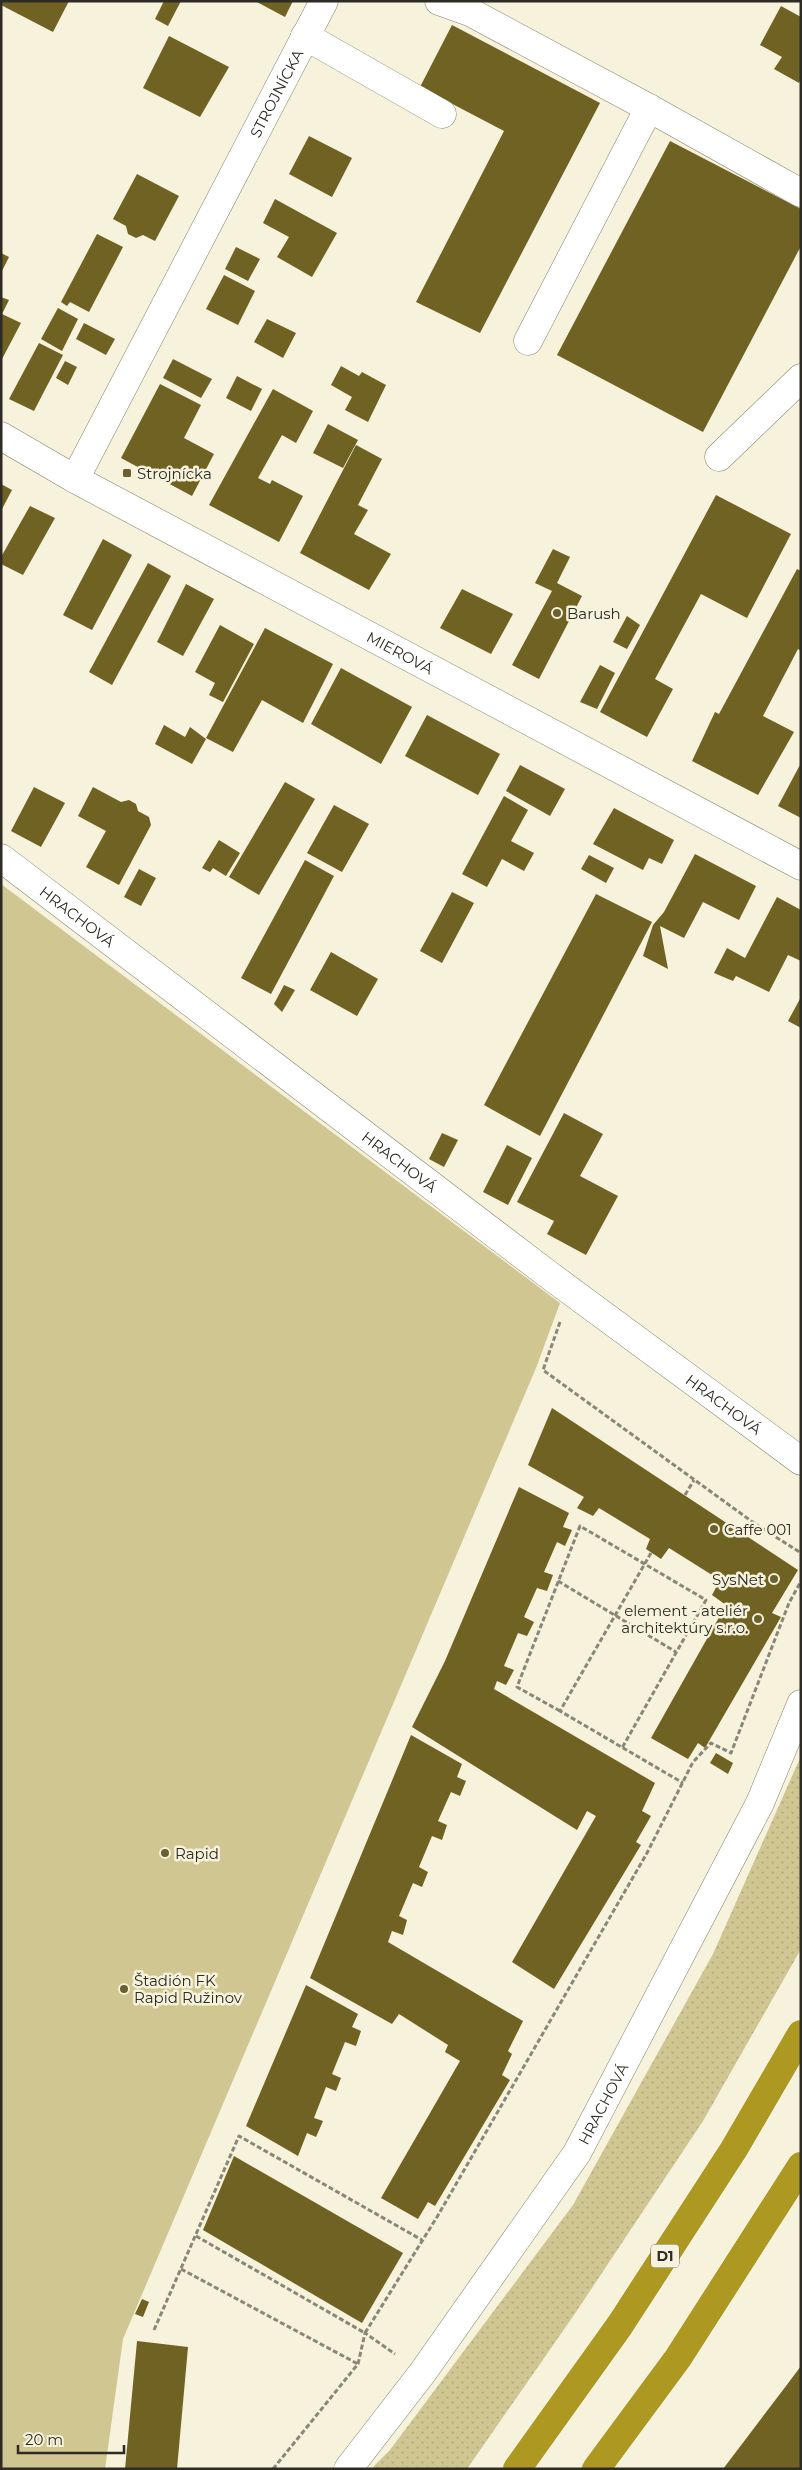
<svg xmlns="http://www.w3.org/2000/svg" width="802" height="2470" font-family="Montserrat,sans-serif">
  <style>
    .green { fill: url(#green-dots) }
    .pitch { fill: #d0c692 }
    .building { fill: #6f6222 }
    .lines { fill: none; stroke-linecap: round; stroke-linejoin: round }
    .minor-casing { stroke: #86826f; stroke-width: 29 }
    .highway-casing { stroke: #fff; stroke-width: 29 }
    .path { stroke: #8a8779; stroke-width: 3; stroke-dasharray: 5 2.5; stroke-linecap: butt }
    .minor { stroke: #fff; stroke-width: 28 }
    .highway { stroke: #ad9821; stroke-width: 28 }
    .poi-dot { fill: #6b612e; stroke: #f6f2dc; stroke-width: 2 }
    .labels { text-anchor: middle; dominant-baseline: central; stroke-width: 5; stroke-linejoin: round; paint-order: stroke }
    .shield { fill: #f6f2dc; stroke: #69675a; stroke-width: 1 }
    .shield-label { font-size: 14px; font-weight: bold; fill: #2d2b23 }
    .street-label { font-size: 15px; fill: #2d2b23; stroke: #f6f2dc }
    .poi-label { font-size: 15px; fill: #2d2b23; stroke: #f6f2dc; text-anchor: start }
  </style>
  <defs>
    <pattern id="green-dots" width="8" height="8" patternUnits="userSpaceOnUse" patternTransform="scale(1.25)"><rect width="8" height="8" fill="#d0c692"/><path d="M2 2h.1M6 6h.1" fill="none" stroke="#b3aa7e" stroke-width="1.8" stroke-linecap="round"/></pattern>
  </defs>
  <rect width="100%" height="100%" fill="#f6f2dc"/>
  <polygon class="green" points="801,1756 801,1949 703,2121 574,2315 467,2469 375,2469 373,2467 390,2450 573,2205 713,1954"/>
  <polygon class="pitch" points="1,884 560,1303 536,1368 123,2339 105,2469 1,2469"/>
  <g class="building">
    <polygon points="1,1 69,1 53,32 1,5"/>
    <polygon points="164,1 181,1 168,26 155,19"/>
    <polygon points="255,1 293,1 285,17"/>
    <polygon points="781,6 801,17 801,79 799,83 774,69 782,57 760,45"/>
    <polygon points="452,25 600,103 480,333 416,302 504,131 420,87"/>
    <polygon points="169,36 229,67 200,117 143,88"/>
    <polygon points="309,136 352,158 332,197 289,174"/>
    <polygon points="670,141 801,209 801,246 703,432 557,355"/>
    <polygon points="137,174 179,196 155,241 143,235 136,238 128,234 126,226 113,219"/>
    <polygon points="275,199 337,233 312,277 277,257 289,237 263,223"/>
    <polygon points="97,234 123,247 89,312 70,302 67,306 61,302"/>
    <polygon points="236,247 260,259 248,281 225,269"/>
    <polygon points="1,253 9,257 1,273"/>
    <polygon points="224,275 255,291 238,325 206,309"/>
    <polygon points="1,297 9,300 2,314 21,323 1,361"/>
    <polygon points="58,308 78,319 62,351 41,339"/>
    <polygon points="267,319 296,333 283,358 254,342"/>
    <polygon points="84,323 115,339 106,355 76,339"/>
    <polygon points="39,343 63,355 34,411 9,399"/>
    <polygon points="173,359 212,379 201,398 163,378"/>
    <polygon points="65,361 77,367 68,385 56,378"/>
    <polygon points="341,366 359,376 362,372 386,385 368,422 345,410 352,397 331,385"/>
    <polygon points="237,376 262,389 251,411 226,398"/>
    <polygon points="160,384 201,405 184,438 214,454 192,496 121,458"/>
    <polygon points="273,389 313,411 296,443 282,435 258,478 270,484 272,480 303,496 279,542 209,505"/>
    <polygon points="328,424 358,440 343,468 313,453"/>
    <polygon points="356,445 382,459 358,505 368,510 354,534 391,554 369,590 300,553"/>
    <polygon points="1,484 12,490 1,511"/>
    <polygon points="716,495 791,534 747,618 701,594 655,679 673,689 647,737 600,712"/>
    <polygon points="30,506 55,518 23,575 1,564 1,557"/>
    <polygon points="103,539 132,555 92,630 63,615"/>
    <polygon points="553,549 570,557 557,583 582,596 539,679 512,665 552,591 535,583"/>
    <polygon points="148,563 171,576 112,685 89,672"/>
    <polygon points="797,569 801,571 801,651 798,649 763,716 794,732 758,795 692,761 715,712 719,714"/>
    <polygon points="186,584 214,599 183,656 157,642"/>
    <polygon points="462,589 513,614 491,654 440,628"/>
    <polygon points="627,616 640,625 627,649 613,642"/>
    <polygon points="220,625 254,644 223,702 209,695 215,683 195,672"/>
    <polygon points="265,628 333,664 303,723 262,700 233,752 206,738"/>
    <polygon points="600,665 615,673 597,709 580,702"/>
    <polygon points="341,668 412,707 381,764 311,724"/>
    <polygon points="427,715 500,754 478,795 405,756"/>
    <polygon points="164,725 185,737 190,727 206,739 192,764 155,744"/>
    <polygon points="801,763 801,818 778,806"/>
    <polygon points="520,765 565,789 550,816 506,791"/>
    <polygon points="285,782 315,799 259,895 229,877"/>
    <polygon points="34,787 65,803 41,847 11,831"/>
    <polygon points="93,787 121,802 129,800 136,804 138,811 149,817 151,825 119,885 86,867 106,831 78,816"/>
    <polygon points="504,796 528,810 511,841 534,853 524,871 502,859 487,887 462,874"/>
    <polygon points="334,805 369,824 342,872 307,853"/>
    <polygon points="614,808 674,840 662,864 649,858 643,870 593,844"/>
    <polygon points="219,840 240,853 226,876 213,868 210,872 202,868"/>
    <polygon points="695,854 756,886 739,920 703,902 684,938 660,926 668,969 643,956 653,925 664,912"/>
    <polygon points="589,855 614,868 606,883 581,869"/>
    <polygon points="305,860 334,876 271,994 241,978"/>
    <polygon points="139,869 156,878 141,906 124,897"/>
    <polygon points="452,892 474,903 442,963 420,951"/>
    <polygon points="596,894 652,922 540,1136 484,1105"/>
    <polygon points="777,897 801,910 801,961 788,955 769,992 736,976 733,981 714,973 727,948 745,958"/>
    <polygon points="331,952 378,979 357,1016 310,990"/>
    <polygon points="284,985 295,990 282,1012 274,1004"/>
    <polygon points="801,997 801,1028 788,1021"/>
    <polygon points="564,1113 603,1134 580,1176 618,1196 586,1255 547,1234 554,1221 517,1202"/>
    <polygon points="442,1133 458,1140 444,1167 429,1159"/>
    <polygon points="507,1145 532,1158 508,1205 483,1192"/>
    <polygon points="552,1408 798,1570 772,1613 781,1617 705,1748 698,1743 688,1759 651,1738 726,1605 712,1595 720,1580 669,1548 661,1559 646,1549 650,1539 599,1508 593,1516 577,1508 584,1497 528,1465"/>
    <polygon points="519,1487 569,1513 563,1527 572,1530 565,1546 557,1542 544,1572 553,1575 547,1591 537,1588 524,1617 534,1622 527,1636 518,1633 504,1666 514,1670 506,1685 497,1681 494,1689 655,1783 642,1811 651,1816 636,1842 641,1845 554,1989 512,1962 596,1816 587,1811 577,1830 412,1727 445,1661"/>
    <polygon points="411,1735 462,1764 457,1777 466,1781 460,1796 451,1792 438,1821 447,1825 442,1840 432,1836 419,1867 428,1872 422,1887 413,1883 399,1916 407,1920 403,1935 392,1931 388,1942 523,2021 508,2051 512,2054 502,2075 510,2080 435,2206 428,2202 418,2219 381,2198 460,2061 445,2052 448,2045 399,2014 392,2024 310,1978"/>
    <polygon points="716,1753 733,1763 728,1774 710,1763"/>
    <polygon points="306,1985 358,2014 352,2027 361,2031 356,2046 345,2042 332,2074 341,2078 336,2091 326,2087 314,2118 323,2121 316,2137 307,2133 298,2156 246,2126"/>
    <polygon points="234,2156 403,2253 362,2323 203,2230"/>
    <polygon points="142,2299 149,2302 143,2317 135,2314"/>
    <polygon points="137,2341 188,2347 177,2469 125,2469"/>
    <polygon points="801,2366 801,2469 723,2469 786,2386"/>
  </g>
  <g class="lines">
    <g class="minor-casing">
      <g id="minor">
        <polyline points="439,1 470,12 649,108 801,193"/>
        <polyline points="305,36 442,114"/>
        <polyline points="528,341 649,108"/>
        <path id="s1" d="M1,436L75,479L801,866"/>
        <polyline points="719,457 801,378"/>
        <path id="s2" d="M75,479L324,1"/>
        <path id="s3" d="M1,858L549,1275L801,1461"/>
        <path id="s4" d="M348,2469L423,2372L577,2153L760,1803L801,1704"/>
      </g>
    </g>
    <g class="highway-casing">
      <g id="highway">
        <polyline points="517,2469 620,2325 734,2149 801,2034"/>
        <polyline points="596,2469 678,2358 801,2166"/>
      </g>
    </g>
    <g class="path">
      <polyline points="560,1322 543,1370 754,1523 801,1553"/>
      <polyline points="685,1495 694,1480"/>
      <polyline points="651,1553 560,1711 683,1783"/>
      <polyline points="558,1581 676,1652"/>
      <polyline points="560,1711 517,1687 580,1526 706,1600 622,1748"/>
      <polyline points="196,2236 365,2333 437,2217 647,1853 693,1762 711,1743 731,1753 789,1603 801,1581"/>
      <polyline points="181,2269 358,2364"/>
      <polyline points="154,2330 239,2136 422,2240"/>
      <polyline points="273,2469 358,2364 365,2333 395,2354"/>
    </g>
    <use href="#minor" class="minor"/>
    <use href="#highway" class="highway"/>
  </g>
  <g class="poi-dot">
    <rect x="122" y="468" width="10" height="10" rx="2.5"/>
    <circle cx="557" cy="613" r="5"/>
    <circle cx="714" cy="1529" r="5"/>
    <circle cx="774" cy="1579" r="5"/>
    <circle cx="758" cy="1619" r="5"/>
    <circle cx="165" cy="1853" r="5"/>
    <circle cx="124" cy="1989" r="5"/>
  </g>
  <g class="labels">
    <rect class="shield" x="651" y="2244.5" width="28" height="23" rx="4"/>
    <g class="shield-label">
      <text x="665" y="2256">D1</text>
    </g>
    <g class="street-label">
      <text stroke="none"><textPath href="#s2" startOffset="435">STROJNÍCKA</textPath></text>
      <text stroke="none"><textPath href="#s1" startOffset="454">MIEROVÁ</textPath></text>
      <text stroke="none"><textPath href="#s3" startOffset="96">HRACHOVÁ</textPath></text>
      <text stroke="none"><textPath href="#s3" startOffset="501">HRACHOVÁ</textPath></text>
      <text stroke="none"><textPath href="#s3" startOffset="906">HRACHOVÁ</textPath></text>
      <text stroke="none"><textPath href="#s4" startOffset="446">HRACHOVÁ</textPath></text>
    </g>
    <g class="poi-label">
      <text x="137" y="473">Strojnícka</text>
      <text x="567" y="613">Barush</text>
      <text x="724" y="1529">Caffe 001</text>
      <text x="764" y="1579" text-anchor="end">SysNet</text>
      <text x="748" y="1610" text-anchor="end">element - ateliér<tspan x="748" dy="17">architektúry s.r.o.</tspan></text>
      <text x="175" y="1853">Rapid</text>
      <text x="134" y="1980">Štadión FK<tspan x="134" dy="17">Rapid Ružinov</tspan></text>
    </g>
  </g>
  <rect width="802" height="2470" fill="none" stroke="#2d2b23" stroke-width="5"/>
  <path d="M18 2445v8h106v-8" fill="none" stroke="#2d2b23" stroke-width="2.5"/>
  <text x="25" y="2445" font-size="15" fill="#2d2b23" stroke="#f6f2dc" stroke-width="4" paint-order="stroke">20 m</text>
</svg>
